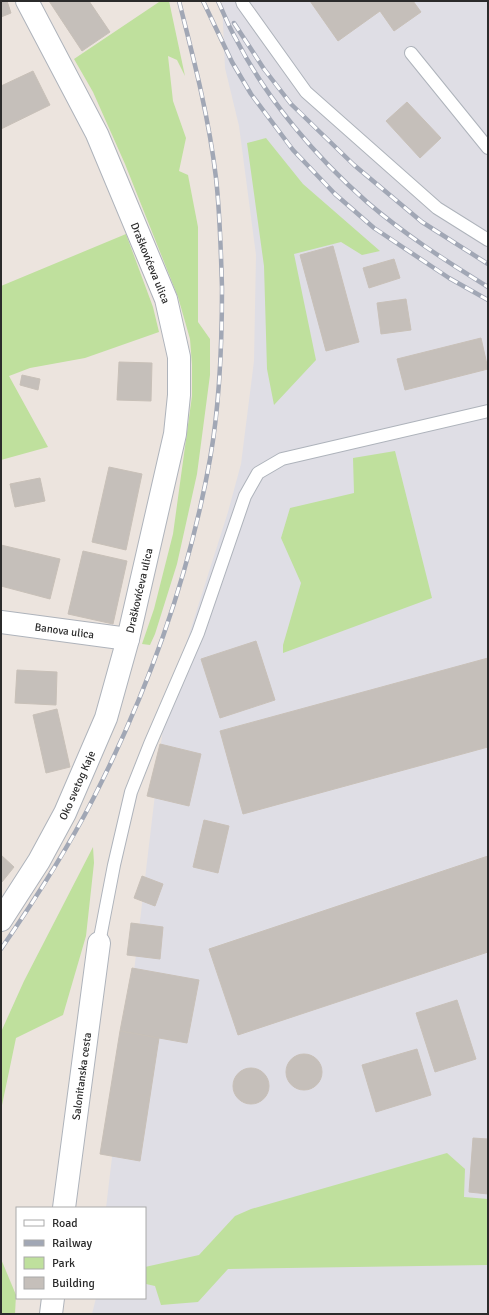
<svg xmlns="http://www.w3.org/2000/svg" width="489" height="1315" font-family="Signika,sans-serif">
  <style>
    .industrial { fill: #dfdee5 }
    .green { fill: #bfe09d }
    .building { fill: #c5bfba; stroke: #c8c0b8 }
    .lines { fill: none; stroke-linecap: round; stroke-linejoin: round }
    .service-casing { stroke: #aeb3bb; stroke-width: 14 }
    .minor-casing { stroke: #aeb3bb; stroke-width: 24 }
    .service { stroke: #fff; stroke-width: 12 }
    .minor { stroke: #fff; stroke-width: 22 }
    .rail-casing { stroke: #a1a7b5; stroke-width: 4.5 }
    .rail { stroke: #fff; stroke-width: 3; stroke-dasharray: 9; stroke-linecap: butt }
    .labels { text-anchor: middle; dominant-baseline: central; stroke-width: 3.5; stroke-linejoin: round; paint-order: stroke }
    .street-label { font-size: 11px; fill: #2b2b2b; stroke: #fff }
  </style>
  <rect width="100%" height="100%" fill="#ece4de"/>
  <polygon class="industrial" points="222,1 488,1 488,1314 92,1314 96,1298 145,1298 145,1208 106,1208 165,710 228,512 241,464 254,361 256,255 239,126 225,68"/>
  <g class="green">
    <polygon points="159,1 169,1 185,76 177,60 168,56 173,101 186,138 179,171 188,175 198,227 198,322 210,339 210,375 197,474 177,564 155,634 150,645 142,644 154,609 173,534 192,396 192,365 190,339 178,297 125,164 93,92 74,59 159,2"/>
    <polygon points="266,138 303,184 380,251 362,255 341,242 294,254 316,360 274,405 267,369 264,266 247,143"/>
    <polygon points="126,234 153,307 159,332 85,358 30,368 9,376 48,447 1,460 1,286"/>
    <polygon points="395,451 432,598 283,653 283,645 301,583 281,538 290,508 354,493 353,458"/>
    <polygon points="93,847 94,863 86,936 63,1015 16,1038 1,1110 1,1032 24,981"/>
    <polygon points="447,1153 465,1169 464,1197 488,1199 488,1265 228,1269 198,1302 161,1305 155,1286 146,1284 145,1267 199,1255 235,1216 251,1209"/>
    <polygon points="1,1259 16,1295 15,1314 1,1314"/>
  </g>
  <g class="building">
    <polygon points="1,1 7,1 11,13 1,17"/>
    <polygon points="49,1 89,1 110,32 82,51"/>
    <polygon points="310,1 413,1 421,12 394,31 380,11 338,41"/>
    <polygon points="33,71 50,105 1,129 1,86"/>
    <polygon points="407,102 441,138 420,158 386,121"/>
    <polygon points="333,246 359,342 326,351 300,255"/>
    <polygon points="394,259 400,278 369,288 363,268"/>
    <polygon points="406,299 411,330 381,334 377,303"/>
    <polygon points="481,338 488,369 405,390 397,359"/>
    <polygon points="119,362 152,363 151,401 117,400"/>
    <polygon points="22,375 40,379 38,390 20,385"/>
    <polygon points="109,467 142,474 126,550 92,542"/>
    <polygon points="40,478 45,501 15,507 10,484"/>
    <polygon points="1,545 60,559 50,599 1,586"/>
    <polygon points="83,551 127,561 113,624 68,614"/>
    <polygon points="256,641 275,700 220,718 201,659"/>
    <polygon points="488,658 488,747 243,814 220,731"/>
    <polygon points="17,670 57,672 56,705 15,703"/>
    <polygon points="57,709 70,767 46,773 33,715"/>
    <polygon points="160,744 201,754 189,806 147,796"/>
    <polygon points="204,820 229,826 218,873 193,867"/>
    <polygon points="1,855 14,867 2,882 1,881"/>
    <polygon points="488,856 488,952 238,1035 209,949"/>
    <polygon points="142,876 163,884 155,906 134,898"/>
    <polygon points="131,923 163,927 160,959 127,955"/>
    <polygon points="132,968 199,980 187,1043 120,1031"/>
    <polygon points="457,1000 476,1059 435,1072 416,1013"/>
    <polygon points="120,1031 159,1038 140,1161 100,1154"/>
    <polygon points="417,1049 431,1095 376,1112 362,1065"/>
    <circle cx="304" cy="1072" r="18"/>
    <circle cx="251" cy="1086" r="18"/>
    <polygon points="473,1138 488,1139 488,1194 469,1192"/>
  </g>
  <g class="lines">
    <g class="service-casing">
      <g id="service">
        <polyline points="242,1 243,4 306,92 437,208 488,240"/>
        <polyline points="411,53 488,148"/>
        <polyline points="99,943 114,865 131,792 150,744 198,633 245,496 258,473 282,459 488,411"/>
      </g>
    </g>
    <g class="minor-casing">
      <g id="minor">
        <path id="s1" d="M1,622L128,639"/>
        <path id="s2" d="M1,920L39,861L65,813L106,718L128,639L175,434L179,395V357L166,299L97,134L27,1"/>
        <path id="s3" d="M64,1208L99,943"/>
        <polyline points="51,1314 53,1298"/>
      </g>
    </g>
    <use href="#service" class="service"/>
    <use href="#minor" class="minor"/>
    <g class="rail-casing">
      <g id="rail">
        <polyline points="203,1 232,62 251,94 293,150 335,194 374,228 449,278 488,300"/>
        <path d="M218,1C224,14 229,27 236,39C267,100 316,157 367,202C404,234 446,261 488,287"/>
        <polyline points="234,23 264,69 291,104 354,165 422,222 488,264"/>
        <path d="M1,949C34,901 66,852 93,799C147,693 189,577 210,459C220,403 222,345 222,288C221,252 220,214 216,178C209,118 194,60 179,1"/>
      </g>
    </g>
    <use href="#rail" class="rail"/>
  </g>
  <g class="labels">
    <g class="street-label">
      <text transform="translate(150 263) rotate(68)">Draškovićeva ulica</text>
      <text stroke="none"><textPath href="#s2" startOffset="360">Draškovićeva ulica</textPath></text>
      <text stroke="none"><textPath href="#s1" startOffset="64">Banova ulica</textPath></text>
      <text stroke="none"><textPath href="#s2" startOffset="155">Oko svetog Kaje</textPath></text>
      <text stroke="none"><textPath href="#s3" startOffset="133">Salonitanska cesta</textPath></text>
    </g>
  </g>
  <rect width="489" height="1315" fill="none" stroke="#2b2b2b" stroke-width="4"/>
  <rect x="16" y="1207" width="130" height="92" fill="#ffffff" stroke="#aaaaaa"/>
  <rect x="24" y="1220" width="20" height="6" fill="#ffffff" stroke="#aaaaaa"/>
  <text x="52" y="1227" font-size="12" fill="#2b2b2b">Road</text>
  <rect x="24" y="1240" width="20" height="6" fill="#a1a7b5" stroke="#aaaaaa"/>
  <text x="52" y="1247" font-size="12" fill="#2b2b2b">Railway</text>
  <rect x="24" y="1257" width="20" height="12" fill="#bfe09d" stroke="#aaaaaa"/>
  <text x="52" y="1267" font-size="12" fill="#2b2b2b">Park</text>
  <rect x="24" y="1277" width="20" height="12" fill="#c5bfba" stroke="#aaaaaa"/>
  <text x="52" y="1287" font-size="12" fill="#2b2b2b">Building</text>
</svg>
